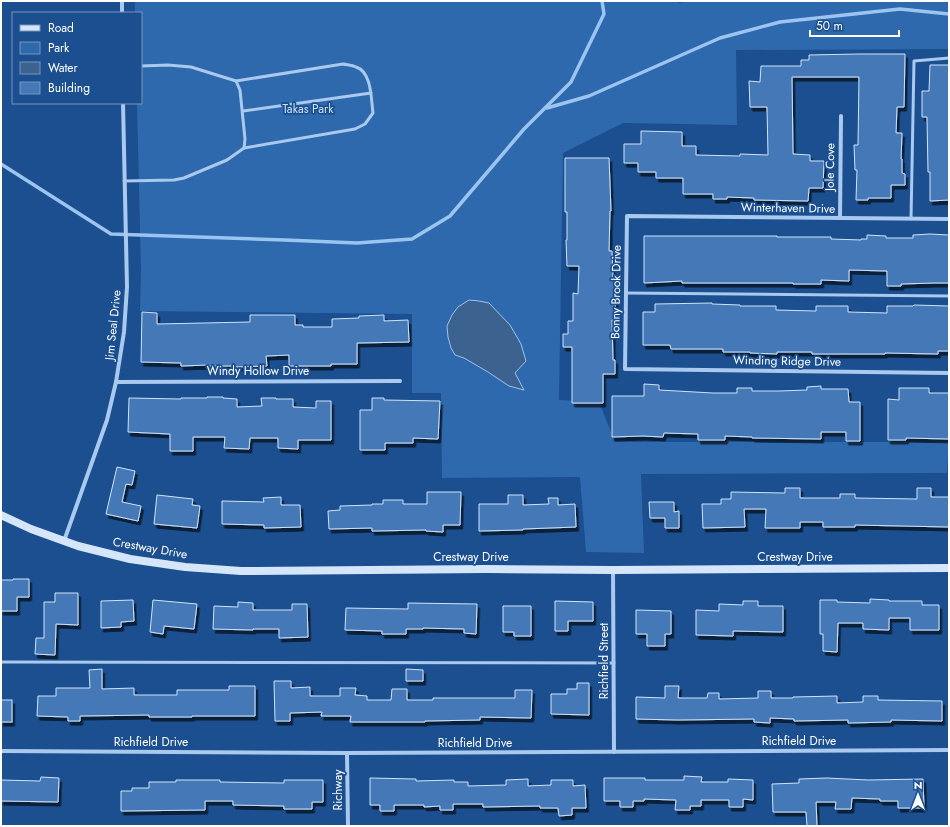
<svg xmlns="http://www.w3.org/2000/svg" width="950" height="827" font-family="Jost,sans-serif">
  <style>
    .green { fill: #2e69ad }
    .water { fill: #3c6290; stroke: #9cc4f0 }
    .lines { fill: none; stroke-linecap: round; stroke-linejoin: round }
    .stream { stroke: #9cc4f0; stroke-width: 3.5 }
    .building { fill: #4478b7; stroke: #cfe3fa; filter: url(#shadow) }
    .lane { stroke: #a9c9ee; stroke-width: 3 }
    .street { stroke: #a9c9ee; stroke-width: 4 }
    .secondary { stroke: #d6e6fa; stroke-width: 8 }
    .labels { text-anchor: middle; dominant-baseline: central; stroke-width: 3.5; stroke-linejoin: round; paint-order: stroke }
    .park-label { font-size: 12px; fill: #cfe3fa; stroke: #1b4f8f }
    .street-label { font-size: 12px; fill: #fff; stroke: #1b4f8f }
  </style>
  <defs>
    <filter id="shadow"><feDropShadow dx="2.5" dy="4" stdDeviation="0" flood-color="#0009"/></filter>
  </defs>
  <rect width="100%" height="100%" fill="#1b4f8f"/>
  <polygon class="green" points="135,1 676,1 679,3 691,1 949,1 949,49 736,50 737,125 623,123 563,153 559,400 599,402 615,442 949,442 947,473 641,474 644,553 586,552 580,477 442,478 441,393 412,393 412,314 140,311 141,270 137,103 141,103 141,13 135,13"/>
  <polygon class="water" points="479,301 489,303 510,325 521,344 526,361 515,373 524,390 509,386 488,372 464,358 455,355 451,348 448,337 447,326 452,315 458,307 469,300"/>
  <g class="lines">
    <g class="stream">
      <polyline points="547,108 589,96 720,38 780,22 900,9 949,14"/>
      <polyline points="1,164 111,234 285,240 357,243 412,239 450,216 524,129 571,82 604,14 602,1"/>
    </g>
  </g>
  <g class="building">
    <polygon points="859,54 905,54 904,107 897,107 896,133 902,133 901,159 902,159 902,173 905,174 905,185 891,185 891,198 868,198 868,200 856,200 857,170 855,170 854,145 858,145 859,77 792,77 793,154 810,155 810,161 824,161 823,188 809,188 808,201 754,200 754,198 727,197 727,199 713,199 713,194 683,194 683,178 656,178 656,172 638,172 638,163 624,163 624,144 641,144 641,131 682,132 682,146 696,146 696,155 740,156 740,154 768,155 767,107 750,107 749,81 760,82 761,66 801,66 801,60 809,60 809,55"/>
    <polygon points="930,65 949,65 949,200 930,201 930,172 928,172 927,117 922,117 922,91 929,91"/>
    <polygon points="565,158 609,158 611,211 610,211 609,251 612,251 613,278 616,278 615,320 612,320 613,360 615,360 615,374 603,374 603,403 572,403 572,347 563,347 563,334 568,334 568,321 573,321 573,293 578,294 579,266 567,266 566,240 567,240 567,212 565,212"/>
    <polygon points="930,234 949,235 949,283 933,283 901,284 901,286 887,286 887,271 849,270 849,281 821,280 821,284 793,284 793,283 682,283 682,281 644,283 644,236 777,236 777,237 831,237 831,239 861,240 861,239 867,239 867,235 886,236 886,238 913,238 913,235"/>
    <polygon points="712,303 712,304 740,305 740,306 776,306 776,310 816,311 816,306 848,306 848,312 887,313 887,306 913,306 914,305 949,306 949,351 938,351 938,354 885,353 885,354 812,354 812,352 777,352 777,354 750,353 750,352 723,352 723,349 671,349 670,345 643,345 643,312 655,312 655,304"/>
    <polygon points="142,312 157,313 157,324 250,322 250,315 295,315 295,325 303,325 303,327 332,327 332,319 359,318 359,316 384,315 384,321 408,320 409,342 357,343 357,364 331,364 331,366 289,366 289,355 266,356 267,366 234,367 234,366 208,366 208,365 181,366 181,363 141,362"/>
    <polygon points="644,384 659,385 659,390 713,393 737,393 737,388 752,388 752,391 779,391 807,390 807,387 821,386 821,389 848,389 849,402 860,402 860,441 846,441 846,432 821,432 821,439 752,438 752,437 725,436 725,440 698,440 698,434 664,433 663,437 643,436 612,437 612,396 644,396"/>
    <polygon points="899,388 929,388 929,393 949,393 949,439 906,438 906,440 888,440 888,399 899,400"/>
    <polygon points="207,397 223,397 223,398 237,399 237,407 262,406 261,398 276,398 276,399 293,399 293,407 316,408 316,401 331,401 331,440 298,440 298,449 278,448 278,438 250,438 249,449 224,448 225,437 193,437 193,451 170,451 170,434 128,432 129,398 181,399 181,398 207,398"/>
    <polygon points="372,398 384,398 384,400 440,401 438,439 413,438 413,443 385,443 385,450 360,450 360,410 372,410"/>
    <polygon points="117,467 135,471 132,485 126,484 122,502 141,506 138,521 106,514"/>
    <polygon points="785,488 800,488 800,498 840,498 840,494 855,494 855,498 917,499 917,488 931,488 931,497 949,497 949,527 855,525 855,527 823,527 823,522 800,522 800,528 765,528 766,509 744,509 745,527 703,528 702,504 721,504 721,499 731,499 731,492 785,493"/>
    <polygon points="427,492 461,492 460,525 443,525 443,532 426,531 426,530 372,531 372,528 329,529 328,511 340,510 340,506 372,505 372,504 383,504 383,500 403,500 403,504 427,504"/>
    <polygon points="157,495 193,499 192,505 200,506 197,528 154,524"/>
    <polygon points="508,495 523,495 523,505 549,504 548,498 558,498 558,505 575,504 576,527 523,529 523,530 479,531 479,504 508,504"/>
    <polygon points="281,497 281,505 300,505 301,527 264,528 264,525 222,524 222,501 264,502 263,498"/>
    <polygon points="649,502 674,502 674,512 679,511 679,528 665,528 665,518 650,518"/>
    <polygon points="13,579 29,579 29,597 17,597 17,611 1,611 1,580 13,580"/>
    <polygon points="55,593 78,593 78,625 56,624 55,655 35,654 36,638 44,638 44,602 55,602"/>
    <polygon points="870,599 889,600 889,601 922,601 922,605 939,605 939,630 910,630 910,618 889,618 889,630 863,629 863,623 838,623 837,652 823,651 823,634 820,634 820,600 837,600 837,602 870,603"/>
    <polygon points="133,600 134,621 121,622 121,627 101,628 101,601"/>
    <polygon points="153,600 197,604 194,629 164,626 163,634 150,632"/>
    <polygon points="555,601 593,602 593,621 568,621 568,631 555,631"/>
    <polygon points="743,601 758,601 758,606 783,606 783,632 733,631 733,636 696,635 696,610 719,611 719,604 743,605"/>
    <polygon points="238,602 253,603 253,610 292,610 292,604 307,604 308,637 279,638 279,629 253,629 253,630 213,629 214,606 238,607"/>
    <polygon points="408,603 477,604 476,634 464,633 464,629 423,628 423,629 406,629 406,634 382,634 382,631 345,630 346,608 408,609"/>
    <polygon points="503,606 531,606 531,636 514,636 514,632 503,632"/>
    <polygon points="636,610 671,611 671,634 665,634 665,646 647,646 647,634 636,634"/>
    <polygon points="102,669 102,689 134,688 134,695 177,695 177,690 229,690 229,686 255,686 255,716 192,716 192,717 149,717 149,715 80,716 80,721 68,721 68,717 37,716 38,696 56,696 56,688 90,688 89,670"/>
    <polygon points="406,669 423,670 423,681 406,681"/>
    <polygon points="274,681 291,681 291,688 310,687 310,696 340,696 340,688 356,688 355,695 367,696 367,700 391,700 392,689 407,689 407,700 433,700 433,698 515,698 515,690 532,690 531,718 480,717 480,720 425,721 425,722 350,722 351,716 321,716 322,712 290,713 290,721 275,721"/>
    <polygon points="577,683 589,683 589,715 551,714 551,694 567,694 567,689 577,689"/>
    <polygon points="665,686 679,686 678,698 707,698 708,693 719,693 719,699 758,698 758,691 771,691 771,698 793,698 793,697 837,696 837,703 863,702 863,696 878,696 878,700 942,701 942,721 891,720 891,722 848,723 848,720 794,721 794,719 770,718 770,723 754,722 754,719 678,720 636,719 636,697 665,698"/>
    <rect x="1" y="700" width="11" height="22"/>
    <polygon points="684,776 702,777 701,782 728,782 728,779 753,780 753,800 743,799 743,807 729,807 729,800 701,800 701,806 690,806 690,810 675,810 676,800 644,799 644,801 633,801 633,807 620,807 620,801 604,801 604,778 645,778 645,780 684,780"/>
    <polygon points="41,777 59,778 58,802 1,801 1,780 40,781"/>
    <polygon points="370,778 416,779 416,781 454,780 454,782 468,782 468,786 506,785 506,780 528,779 528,786 551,785 551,780 573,780 573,786 585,785 586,808 572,808 572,815 559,816 558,808 540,808 540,806 483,807 483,804 453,804 453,810 440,810 440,806 424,807 424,805 394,805 394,811 380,811 380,805 370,805"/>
    <polygon points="827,778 868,780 923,779 924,808 898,808 898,801 880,801 880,799 852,798 851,809 835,809 836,802 816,802 817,826 807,826 806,812 773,812 772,784 799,783 799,779"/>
    <polygon points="176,780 220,780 220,782 284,783 284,780 323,780 323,802 312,802 312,809 284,809 284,806 233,805 233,801 205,801 205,810 121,811 121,791 132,791 132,788 149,788 149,782 176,782"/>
  </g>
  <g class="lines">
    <g class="lane">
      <path d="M236,81L343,64C347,65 352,65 356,67C372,72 371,99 373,113L365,124L355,129L244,148"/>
      <polyline points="243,111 371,93"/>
      <polyline points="124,181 174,180 184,178 227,160 244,148 245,139 240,90 236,81 191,67 168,65 141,66"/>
      <polyline points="911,219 914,61 949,58"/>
      <polyline points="626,293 949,296"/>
      <polyline points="1,662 614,663"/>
    </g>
    <g class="street">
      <polyline points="122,1 122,13"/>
      <polyline points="840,218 841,116"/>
      <polyline points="949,219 627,216 625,369 949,373"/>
      <polyline points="116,382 400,381"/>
      <polyline points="64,541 107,420 116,382 124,332 127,287 123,103"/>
      <polyline points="613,570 614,752"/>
      <polyline points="1,751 347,753 949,750"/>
      <polyline points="347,753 348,826"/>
    </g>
    <polyline class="secondary" points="1,515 31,529 78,546 130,559 185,567 241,571 486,569 613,570 949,568"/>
  </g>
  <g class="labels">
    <g class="park-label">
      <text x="308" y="109">Takas Park</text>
    </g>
    <g class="street-label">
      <text transform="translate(830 167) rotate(-89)">Jole Cove</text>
      <text transform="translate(788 208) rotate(1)">Winterhaven Drive</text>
      <text transform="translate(616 292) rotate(-89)">Bonny Brook Drive</text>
      <text transform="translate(113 325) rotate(-84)">Jim Seal Drive</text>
      <text transform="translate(787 361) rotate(1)">Winding Ridge Drive</text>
      <text x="258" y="371">Windy Hollow Drive</text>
      <text transform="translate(150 548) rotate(10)">Crestway Drive</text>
      <text x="471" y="557">Crestway Drive</text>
      <text x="795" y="557">Crestway Drive</text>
      <text transform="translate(604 661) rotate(-90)">Richfield Street</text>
      <text x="799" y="741">Richfield Drive</text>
      <text x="151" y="742">Richfield Drive</text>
      <text x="475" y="743">Richfield Drive</text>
      <text transform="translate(338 790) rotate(-90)">Richway</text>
    </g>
  </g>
  <rect width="950" height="827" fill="none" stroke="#ffffff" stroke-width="4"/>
  <rect x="12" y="12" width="130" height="92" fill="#1b4f8f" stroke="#7695bc"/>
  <rect x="20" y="25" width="20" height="6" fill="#d6e6fa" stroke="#7695bc"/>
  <text x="48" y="32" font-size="12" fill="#ffffff">Road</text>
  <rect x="20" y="42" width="20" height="12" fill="#2e69ad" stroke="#7695bc"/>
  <text x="48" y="52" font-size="12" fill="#ffffff">Park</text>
  <rect x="20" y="62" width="20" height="12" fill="#3c6290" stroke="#7695bc"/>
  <text x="48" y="72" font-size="12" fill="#ffffff">Water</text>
  <rect x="20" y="82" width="20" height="12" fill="#4478b7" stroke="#7695bc"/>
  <text x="48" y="92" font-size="12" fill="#ffffff">Building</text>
  <g transform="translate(918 795)" stroke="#1b4f8f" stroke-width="3" paint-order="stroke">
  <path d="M0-3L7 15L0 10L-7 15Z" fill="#ffffff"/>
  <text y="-6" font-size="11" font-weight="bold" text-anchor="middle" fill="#ffffff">N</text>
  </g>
  <path d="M810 30v6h89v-6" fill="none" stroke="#ffffff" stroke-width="2"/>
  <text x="816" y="30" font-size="12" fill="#ffffff" stroke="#1b4f8f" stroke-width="3" paint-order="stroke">50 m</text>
</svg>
